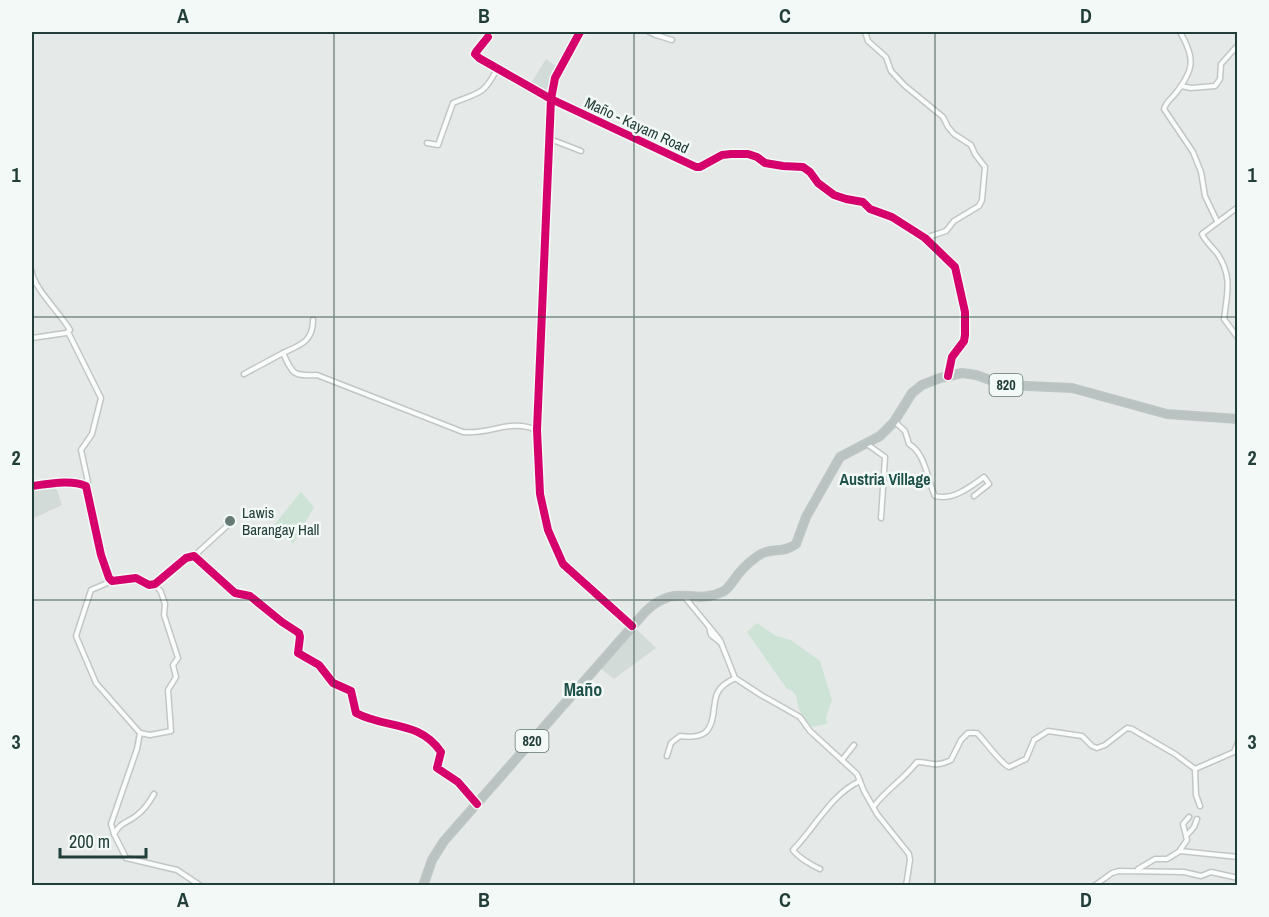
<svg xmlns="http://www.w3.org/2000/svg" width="1269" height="917" font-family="'Archivo Narrow',sans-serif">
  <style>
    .built { fill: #d2dbd8 }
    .green { fill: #cde3d6 }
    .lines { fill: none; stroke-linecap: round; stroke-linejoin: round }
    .minor-casing { stroke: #c2c7c5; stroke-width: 7 }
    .highway-casing { stroke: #bdc6c4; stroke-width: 10 }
    .minor { stroke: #fbfcfc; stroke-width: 4 }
    .highway { stroke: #bac3c2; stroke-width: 7 }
    .cycleway-casing { stroke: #f3f9f6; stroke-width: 11 }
    .cycleway { stroke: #d6006c; stroke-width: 8 }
    .grid { fill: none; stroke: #223e39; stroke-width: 1.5; stroke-opacity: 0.55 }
    .poi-dot { fill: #667a76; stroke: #f3f9f6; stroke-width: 2 }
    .labels { text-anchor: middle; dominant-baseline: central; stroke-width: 5; stroke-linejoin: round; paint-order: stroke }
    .shield { fill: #f3f9f6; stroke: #617672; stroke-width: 1.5 }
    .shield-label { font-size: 14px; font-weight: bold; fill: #223e39 }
    .street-label { font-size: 15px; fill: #223e39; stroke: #f3f9f6 }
    .poi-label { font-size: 15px; fill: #223e39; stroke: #f3f9f6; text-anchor: start }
    .neighbourhood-label { font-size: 16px; font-weight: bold; fill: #1d5149; stroke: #f3f9f6 }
    .quarter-label { font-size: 18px; font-weight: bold; fill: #1d5149; stroke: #f3f9f6 }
    .neatline { fill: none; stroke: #223e39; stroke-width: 2 }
    .grid-label { font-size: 20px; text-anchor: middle; font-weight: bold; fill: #223e39 }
  </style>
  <rect width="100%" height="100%" fill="#e5eae8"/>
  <g class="built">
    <polygon points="546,59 558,68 549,96 530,85"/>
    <polygon points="55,484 62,505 32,519 32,487"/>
    <polygon points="635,628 656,648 614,679 600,668"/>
  </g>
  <g class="green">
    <polygon points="301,492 314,507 293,544 274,525"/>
    <path d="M757,623L776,636L791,640L820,661L832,700L826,717L827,724L812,727C807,722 802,716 799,709C796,700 799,692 787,689L747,632Z"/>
  </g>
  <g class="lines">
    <g class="minor-casing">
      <g id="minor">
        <polyline points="580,32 555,78 551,99 537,430 540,494 548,530 563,564 632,626"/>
        <polyline points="649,32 656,35 658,32"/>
        <polyline points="865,32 868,41 886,57 891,71 904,85 943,117 948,127 954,134 971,145 975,154 985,167 982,200 979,206 954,221 946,231 925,238"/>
        <path d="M1180,32C1195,58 1195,69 1175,94C1171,99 1166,102 1164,109L1193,152L1201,172L1205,196L1217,221"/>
        <polyline points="656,35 672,40"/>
        <polyline points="488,37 476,52 475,54 479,58 551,99 696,167 700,167 722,155 731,154 748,154 757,157 765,163 783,166 803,167 810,172 818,183 834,195 846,199 863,202 870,209 892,217 925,238 955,267 965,312 965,335 964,341 952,357 948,375"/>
        <polyline points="1181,86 1191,88 1215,86 1220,79 1221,64 1238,45"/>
        <polyline points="550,139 581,151"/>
        <path d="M427,143L438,145L453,103C479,92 483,96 497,69"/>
        <path d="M1238,207L1202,234C1205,241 1212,247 1217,253C1233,277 1227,293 1224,319L1238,338"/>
        <path d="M32,272C33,287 61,314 70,330L66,333L32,338"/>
        <path d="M313,320C313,342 300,345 283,353C293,375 293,376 317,375L463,432C492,435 508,418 537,430"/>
        <polyline points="68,332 101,398 92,434 81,450 88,482 83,484"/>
        <polyline points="244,374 283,353"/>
        <path d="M895,422L905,431L909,444C926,454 927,480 935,496C953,501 970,487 984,477L989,484L974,496"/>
        <polyline points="867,444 885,457 881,518"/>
        <path d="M32,486C48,484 71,479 86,486L101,555L109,578L112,581L136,578L149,585L155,584L186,558L194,556L235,593L250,596L282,622L299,633L300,637L298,653L319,665L333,683L351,691L356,713C386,729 419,720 441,752L437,768L458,782L476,803"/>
        <polyline points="194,556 228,525"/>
        <polyline points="112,581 91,590 76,636 96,683 140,733 137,749 111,824 114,834"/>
        <polyline points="683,595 720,640 735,678 761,695 800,717 810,731 857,774 864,791 877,814 909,854 910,860 906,886"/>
        <polyline points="709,627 711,635 721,643"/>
        <polyline points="140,733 150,735 171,731 168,690 176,677 173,665 178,658 164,615 165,604 161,592 155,584"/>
        <path d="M667,756L671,743L680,736C704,739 712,733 714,708C715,703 715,698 717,694C720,686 728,682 735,678"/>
        <polyline points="842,760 854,745"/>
        <polyline points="1195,769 1234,752 1238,742"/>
        <path d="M154,794C149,803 144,810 136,816C125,824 121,822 114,834L126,858L177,870L201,886"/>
        <path d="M874,806C887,789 904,779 917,762C931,762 935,768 951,760L961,740L968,733H977C986,742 1000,763 1009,767L1026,759L1034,740L1048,731L1082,736L1092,746L1097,748L1105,745L1127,728L1132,729L1175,754L1195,769L1196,795L1200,806"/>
        <polyline points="1187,835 1194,827 1197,819"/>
        <polyline points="1180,850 1187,840 1183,824 1189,817"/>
        <path d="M820,869C811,865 798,857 793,850C814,829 831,794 860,781"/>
        <polyline points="1138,869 1155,859 1167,859 1180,851 1238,857"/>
        <polyline points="1094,886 1112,873 1119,871 1184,872 1201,876 1211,872 1238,878"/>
      </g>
    </g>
    <g class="highway-casing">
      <path id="highway" d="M423,886L432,860L444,841L645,612C677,581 692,606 722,592C730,589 734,578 740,572C746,565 754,558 761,554C772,548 785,553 796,544L806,517L840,457L880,436L894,422L912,393L922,385L940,378L962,373L976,375L1004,385L1072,388L1167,414L1238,419"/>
    </g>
    <use href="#minor" class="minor"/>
    <use href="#highway" class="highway"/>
    <g class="cycleway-casing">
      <g id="cycleway">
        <polyline points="580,32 555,78 551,99 537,430 540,494 548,530 563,564 632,626"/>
        <polyline points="488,37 476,52 475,54 479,58 551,99 696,167 700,167 722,155 731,154 748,154 757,157 765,163 783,166 803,167 810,172 818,183 834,195 846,199 863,202 870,209 892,217 925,238 955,267 965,312 965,335 964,341 952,357 948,376"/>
        <path d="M32,486C48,484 71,479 86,486L101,555L109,578L112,581L136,578L149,585L155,584L186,558L194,556L235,593L250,596L282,622L299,633L300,637L298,653L319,665L333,683L351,691L356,713C386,729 419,720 441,752L437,768L458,782L477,804"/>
      </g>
    </g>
    <use href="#cycleway" class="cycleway"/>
  </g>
  <path class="grid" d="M334,32V886M634,32V886M935,32V886M32,317H1238M32,600H1238"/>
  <circle class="poi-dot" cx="230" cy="521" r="6"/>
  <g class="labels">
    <g class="shield">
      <rect x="989.5" y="374" width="33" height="22" rx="4.5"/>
      <rect x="515.5" y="730" width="33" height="22" rx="4.5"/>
    </g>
    <g class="shield-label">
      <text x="1006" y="385">820</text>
      <text x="532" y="741">820</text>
    </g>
    <g class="street-label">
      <text transform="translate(637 125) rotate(25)">Maño - Kayam Road</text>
    </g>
    <g class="poi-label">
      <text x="242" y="512">Lawis<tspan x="242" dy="17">Barangay Hall</tspan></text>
    </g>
    <g class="neighbourhood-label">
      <text x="885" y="479">Austria Village</text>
    </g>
    <g class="quarter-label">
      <text x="583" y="689">Maño</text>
    </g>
  </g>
  <rect width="1269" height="917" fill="none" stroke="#f3f9f6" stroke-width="66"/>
  <path d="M60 848v9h86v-9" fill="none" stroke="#223e39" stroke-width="3"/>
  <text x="69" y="848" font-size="18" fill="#223e39" stroke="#f3f9f6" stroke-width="4.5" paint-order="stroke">200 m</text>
  <rect x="33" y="33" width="1203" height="851" class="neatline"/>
  <g class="grid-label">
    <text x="183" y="23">A</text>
    <text x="484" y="23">B</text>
    <text x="785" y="23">C</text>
    <text x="1086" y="23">D</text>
    <text x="16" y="182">1</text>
    <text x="1252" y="182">1</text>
    <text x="16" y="465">2</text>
    <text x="1252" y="465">2</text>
    <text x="16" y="749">3</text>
    <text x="1252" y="749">3</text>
    <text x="183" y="907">A</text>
    <text x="484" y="907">B</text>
    <text x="785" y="907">C</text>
    <text x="1086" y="907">D</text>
  </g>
</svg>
